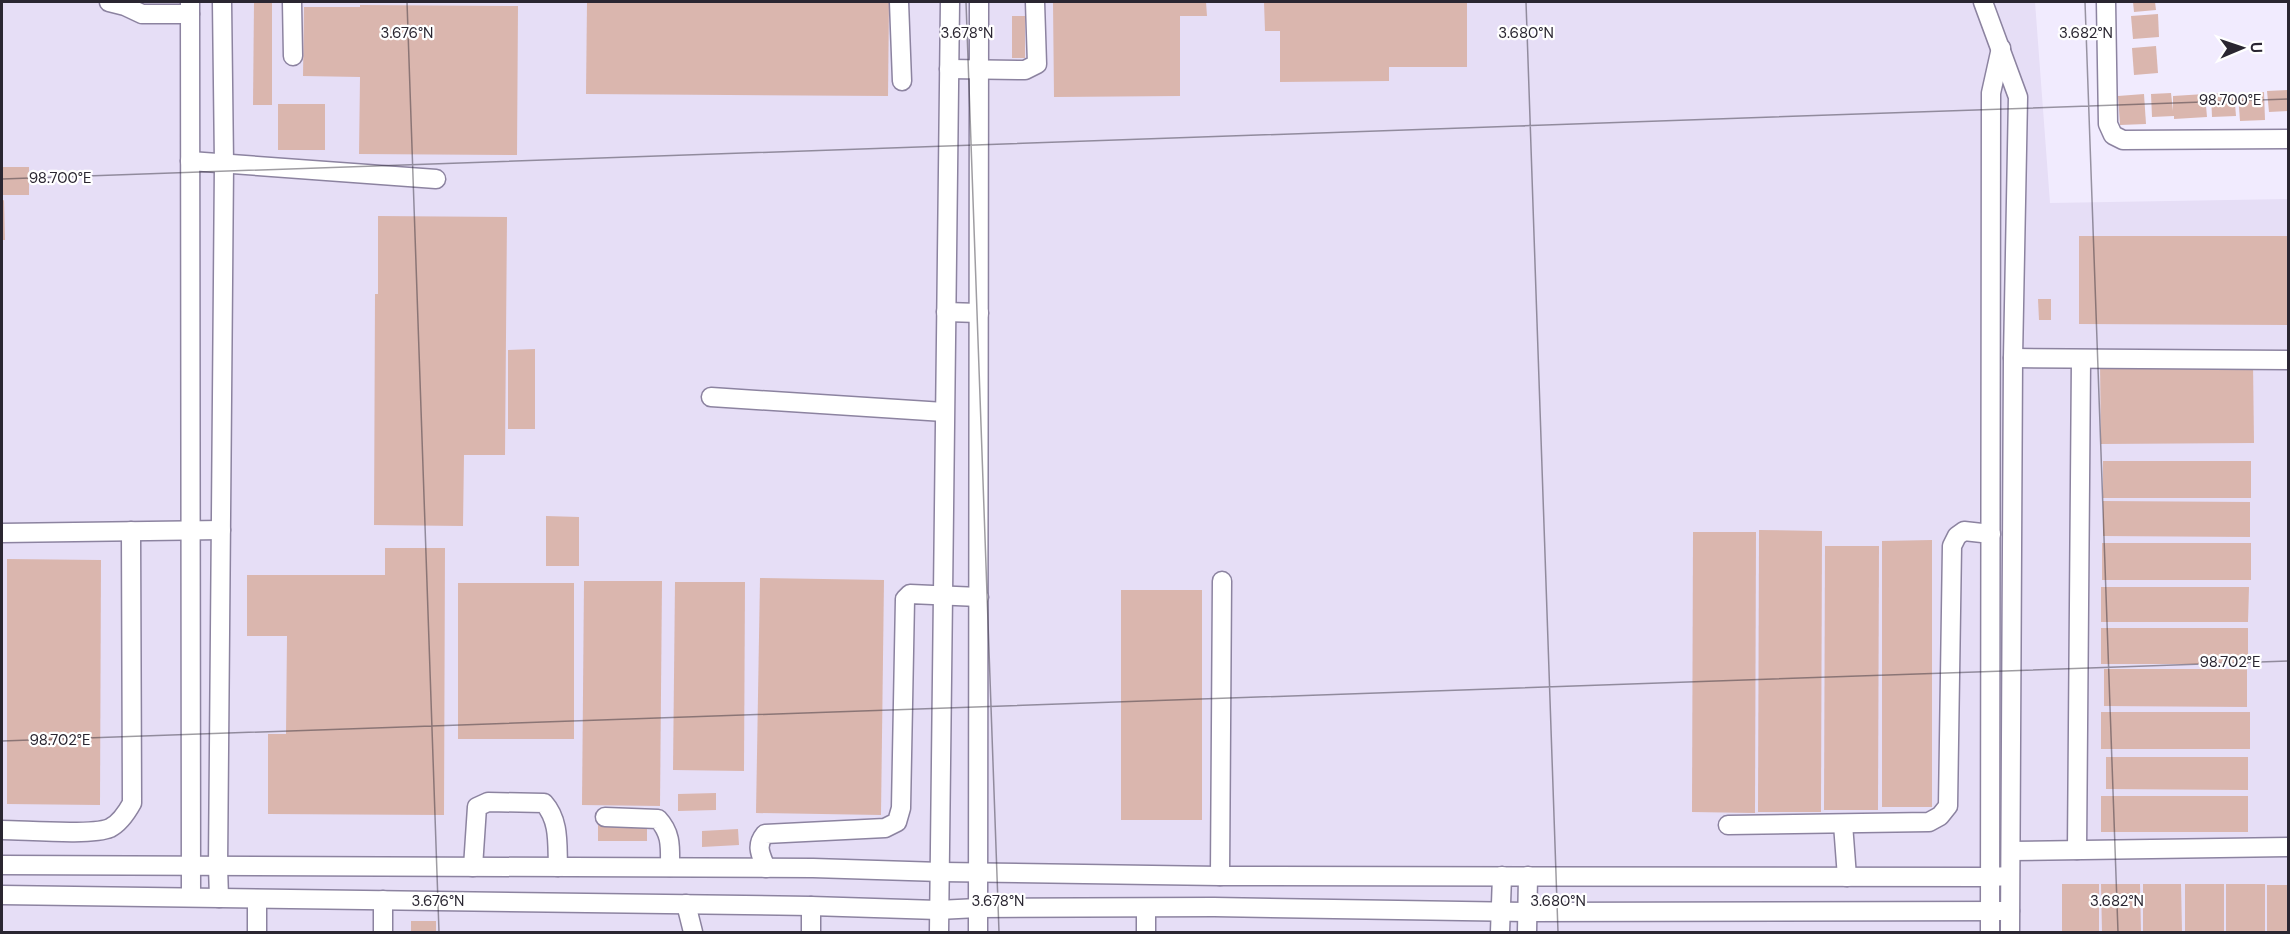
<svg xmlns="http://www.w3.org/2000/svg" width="2290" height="934" font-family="'DM Sans',sans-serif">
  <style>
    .built { fill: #e6def6 }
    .building { fill: #dab6ae }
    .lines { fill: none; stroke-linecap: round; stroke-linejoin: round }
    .minor-casing { stroke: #8c83a0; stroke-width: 21 }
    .minor { stroke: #fff; stroke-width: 18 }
    .ticks { fill: none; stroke: #2a2631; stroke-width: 1.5; stroke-opacity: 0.45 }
    .ticks-label { font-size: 15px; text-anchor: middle; fill: #2a2631; stroke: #fff; stroke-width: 4.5; stroke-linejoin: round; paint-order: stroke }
  </style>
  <rect width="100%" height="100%" fill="#f1ebfe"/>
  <polygon class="built" points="2,2 2035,2 2050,203 2288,199 2288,932 2,932"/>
  <g class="building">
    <polygon points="254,2 272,2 272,105 253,105"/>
    <polygon points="587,2 889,2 888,96 586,94"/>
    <polygon points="1053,2 1206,2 1207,16 1180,16 1180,96 1054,97"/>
    <polygon points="1264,2 1467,2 1467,67 1389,67 1389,81 1280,82 1280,31 1265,31"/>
    <polygon points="2133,2 2155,2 2156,10 2134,12"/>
    <polygon points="360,5 518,6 517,155 359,154 360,77 303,76 304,7 360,7"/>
    <polygon points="2158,14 2159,37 2133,39 2131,16"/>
    <rect x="1012" y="16" width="13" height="42"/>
    <polygon points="2156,46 2158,73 2134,75 2132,48"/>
    <polygon points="2288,90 2288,111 2269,112 2267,91"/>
    <polygon points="2234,92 2236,116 2212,117 2211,94"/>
    <polygon points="2264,92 2265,120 2240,121 2238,94"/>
    <polygon points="2171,93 2173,111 2173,96 2205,94 2207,117 2174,119 2174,116 2152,117 2151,94"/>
    <polygon points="2144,94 2146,124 2120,125 2118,96"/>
    <rect x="278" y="104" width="47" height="46"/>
    <rect x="2" y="167" width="27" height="28"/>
    <polygon points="4,200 5,240 2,240 2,201"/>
    <polygon points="378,216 507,217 505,455 464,455 463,526 374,525 375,294 378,294"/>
    <polygon points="2079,236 2288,236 2288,325 2079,324"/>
    <polygon points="2038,299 2051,299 2051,320 2039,320"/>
    <polygon points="535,349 535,429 508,429 508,350"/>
    <polygon points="2100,363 2253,363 2254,443 2101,444"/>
    <rect x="2103" y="461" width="148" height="37"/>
    <polygon points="2103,501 2250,502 2250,537 2103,536"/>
    <polygon points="546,516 579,517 579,566 546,566"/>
    <polygon points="1759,530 1822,531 1821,812 1758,812"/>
    <polygon points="1693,532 1756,532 1755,813 1692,812"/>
    <polygon points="1932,540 1932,807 1882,807 1882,541"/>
    <rect x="2102" y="543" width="149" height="37"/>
    <polygon points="1825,546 1879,546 1878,810 1824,810"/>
    <polygon points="385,548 445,548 444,815 268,814 268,734 286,734 287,636 247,636 247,575 385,575"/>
    <polygon points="7,559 101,560 100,805 7,804"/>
    <polygon points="760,578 884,580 881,815 756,813"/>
    <polygon points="584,581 662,581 660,806 582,805"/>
    <polygon points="675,582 745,582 744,771 673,770"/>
    <rect x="458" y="583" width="116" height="156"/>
    <polygon points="2101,587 2249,587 2248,622 2101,622"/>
    <rect x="1121" y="590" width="81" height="230"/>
    <rect x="2101" y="628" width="147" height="36"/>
    <polygon points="2104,669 2247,669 2247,707 2104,706"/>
    <rect x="2101" y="712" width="149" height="37"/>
    <polygon points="2106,757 2248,757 2248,790 2106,789"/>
    <polygon points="716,793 716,810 678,811 678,794"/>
    <rect x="2101" y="796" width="147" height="36"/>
    <polygon points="647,824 647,841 598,841 598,825"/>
    <polygon points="738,829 739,845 702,847 702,831"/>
    <rect x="2062" y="884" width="37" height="48"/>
    <polygon points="2101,884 2140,884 2141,932 2102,932"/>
    <polygon points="2143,884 2181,884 2182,932 2143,932"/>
    <rect x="2185" y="884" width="39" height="48"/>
    <rect x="2226" y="884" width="39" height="48"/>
    <rect x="2267" y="885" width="21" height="47"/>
    <rect x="411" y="921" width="25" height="10"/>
  </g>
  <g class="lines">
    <g class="minor-casing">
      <g id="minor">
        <polyline points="109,2 125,6 142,14 190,14"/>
        <polyline points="190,2 191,897"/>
        <polyline points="292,2 293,56"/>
        <polyline points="899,2 902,81"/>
        <polyline points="1983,2 2018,97 2013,358 2010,932"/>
        <polyline points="2106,2 2108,124 2113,135 2123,140 2288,139"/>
        <polyline points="949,69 1025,70 1037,64 1035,2"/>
        <polyline points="190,161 436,179"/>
        <polyline points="946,312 979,313"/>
        <polyline points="2013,358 2288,360"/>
        <polyline points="711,397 944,412"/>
        <polyline points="2,533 221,530"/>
        <path d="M605,817L658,819C672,834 670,848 670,867"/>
        <polyline points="1843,824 1847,877"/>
        <polyline points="1728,825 1929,822 1940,816 1948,806 1952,546 1957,536 1964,531 1991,534"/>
        <path d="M2,830C25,830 92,836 110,828C120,823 127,812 132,803L131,531"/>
        <polyline points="2077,850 2081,360"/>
        <polyline points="2011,851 2288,847"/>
        <polyline points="2,865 813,868 941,872 1220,876 1991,877 2009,876"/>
        <path d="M473,867L477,807L488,802L544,803C560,821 557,845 558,867"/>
        <path d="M766,868C761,855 755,846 765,834L885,828L897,822L901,808L905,599L910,594L979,597"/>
        <polyline points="1220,876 1222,581"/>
        <polyline points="2,895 811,906 938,910 978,908 1214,907 1527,912 2010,911"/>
        <polyline points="219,898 218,866 224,164 222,2"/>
        <polyline points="257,899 257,932"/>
        <polyline points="383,900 383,932"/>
        <polyline points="686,904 693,932"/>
        <polyline points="1146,908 1146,932"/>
        <polyline points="811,932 811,906"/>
        <polyline points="939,932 950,2"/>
        <polyline points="978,932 979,2"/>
        <polyline points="1500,932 1502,876"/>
        <polyline points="1527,932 1528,876"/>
        <polyline points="1990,932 1991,93 2001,48"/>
      </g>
    </g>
    <use href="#minor" class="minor"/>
  </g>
  <path class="ticks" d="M407,2L439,932M966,2L999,932M1526,2L1558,932M2085,2L2118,932M2,179L2288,99M2,741L2288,661"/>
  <g class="ticks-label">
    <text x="407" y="38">3.676°N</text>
    <text x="967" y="38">3.678°N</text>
    <text x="1526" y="38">3.680°N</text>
    <text x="2086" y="38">3.682°N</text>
    <text x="2230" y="105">98.700°E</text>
    <text x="60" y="183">98.700°E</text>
    <text x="2230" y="667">98.702°E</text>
    <text x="60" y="745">98.702°E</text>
    <text x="438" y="906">3.676°N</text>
    <text x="998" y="906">3.678°N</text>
    <text x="1558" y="906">3.680°N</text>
    <text x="2117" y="906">3.682°N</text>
  </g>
  <rect width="2290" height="934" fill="none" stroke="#2a2631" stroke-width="6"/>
  <g transform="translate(2242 48) rotate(88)" stroke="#ffffff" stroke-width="4.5" paint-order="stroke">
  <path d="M0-4.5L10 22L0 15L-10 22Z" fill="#2a2631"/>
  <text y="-9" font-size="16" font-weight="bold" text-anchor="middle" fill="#2a2631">U</text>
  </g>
</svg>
